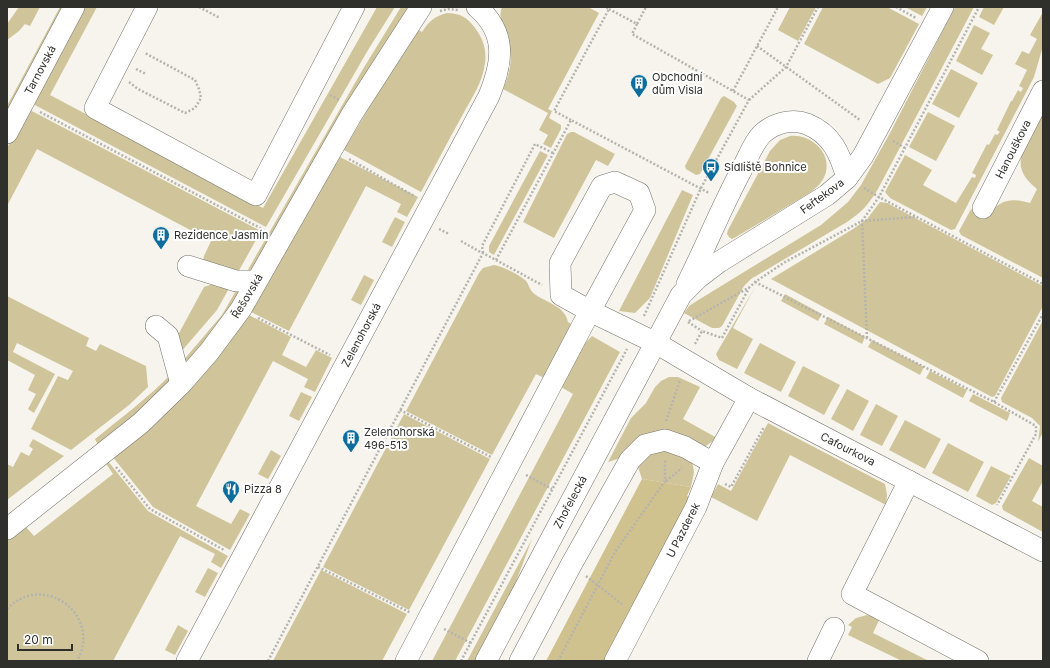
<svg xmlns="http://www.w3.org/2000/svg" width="1050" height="668" font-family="Inter,sans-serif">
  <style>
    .green { fill: #d0c59a }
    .forest { fill: #cfc28e }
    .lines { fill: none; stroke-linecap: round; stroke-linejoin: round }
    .minor-casing { stroke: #77756f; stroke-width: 22 }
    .path { stroke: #b5b3ae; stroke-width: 2.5; stroke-dasharray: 2 2; stroke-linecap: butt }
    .minor { stroke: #fff; stroke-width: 21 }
    .labels { text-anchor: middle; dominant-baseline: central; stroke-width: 4; stroke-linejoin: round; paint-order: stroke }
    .street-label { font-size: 11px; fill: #2f2f2c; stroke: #fff }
    .poi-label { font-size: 11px; fill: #2f2f2c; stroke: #fff; text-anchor: start }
  </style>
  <rect width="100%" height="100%" fill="#f6f4ed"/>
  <g class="green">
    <polygon points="19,7 40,7 30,26 25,24 19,31 7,40 7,24"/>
    <polygon points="60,7 64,7 7,114 7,106"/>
    <polygon points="82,7 97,7 50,95 263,208 377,7 395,7 368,50 266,227 31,103"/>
    <polygon points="401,7 411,7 243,293 190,364 181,363 222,315 363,69"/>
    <path d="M502,7H588L599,13L548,109L552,111L549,118L561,125V129L551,148L543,144L548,135L539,130L548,113L503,89C509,76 513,60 509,46C506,34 497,20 502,7Z"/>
    <polygon points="790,7 816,7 798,41 778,30"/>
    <polygon points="823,7 887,7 919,24 890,78 878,84 804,44"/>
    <polygon points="905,7 927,7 922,16"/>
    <path d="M955,7H974L878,189C868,205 863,211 847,222L751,279L744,286L722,326L719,328H712L684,313L689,306L695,302L821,225L848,202L861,185L890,133Z"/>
    <polygon points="984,7 1004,7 994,25 979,17"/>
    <polygon points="1043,12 1043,46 1034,77 955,229 951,230 890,198 885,192 905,155 932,170 923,185 956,203 972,177 975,178 976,175 972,173 987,144 989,145 995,134 997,135 1000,132 997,130 1011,101 1012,101 1018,90 1021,92 1023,88 1019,86 1027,70 1015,64 1022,51 1029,54 1037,39 1030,35"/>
    <path d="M447,13C460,13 468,18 475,28C483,38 487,51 485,63C483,82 471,99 462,116C448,141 435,166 421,192L344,150L416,28L422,32C429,21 435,16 447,13Z"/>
    <polygon points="974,25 990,33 981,49 993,55 982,75 956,61"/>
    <polygon points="951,69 978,83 959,118 932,104"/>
    <polygon points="724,96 734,102 737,106 700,174 696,175 686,169 685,166 721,98"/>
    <path d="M1043,106V278L961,235L959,231L971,209L986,216C1001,200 1009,197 1030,203L1037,189C1030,183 1023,177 1021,167C1018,151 1036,121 1043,106Z"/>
    <polygon points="28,109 261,231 217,310 180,353 178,335 204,287 216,283 202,266 204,256 211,241 37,149 7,206 7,148"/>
    <polygon points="928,112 955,126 936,161 909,147"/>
    <polygon points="574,132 615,154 608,166 596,160 554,238 523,222 567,134 571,132"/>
    <path d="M790,136C811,134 833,153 825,175C822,183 817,187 811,192L736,237L732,239L729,237L727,234L728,230L770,151L780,140Z"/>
    <polygon points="540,151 548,155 494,255 489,252 489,246"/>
    <polygon points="340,157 418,197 407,217 397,212 401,204 366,186 289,331 251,312"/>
    <polygon points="682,190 693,195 650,298 635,313 619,311"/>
    <polygon points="880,202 887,203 1043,286 1043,306 995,396 992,397 771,279 853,229 867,219"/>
    <polygon points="395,217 405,222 392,247 382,242"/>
    <path d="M494,265C502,266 518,274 525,280C529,283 529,291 536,295C547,303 565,306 568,322L575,326L546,379L536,374L492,455L406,411L479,273L483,268Z"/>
    <polygon points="364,275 374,280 361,305 351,300"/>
    <polygon points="755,287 733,328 753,339 737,369 719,360 716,354"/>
    <polygon points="785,294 822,314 818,321 781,301"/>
    <polygon points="7,296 89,338 86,346 96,351 100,344 146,366 148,387 129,405 71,450 31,429 58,376 68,380 73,371 17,343 13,352 55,374 34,413 28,409 36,394 28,390 35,375 7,360"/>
    <polygon points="249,315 291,337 282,355 306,367 316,350 332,358 315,392 304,387 308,379 273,361 196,506 231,524 240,509 250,514 230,550 153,507 112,456"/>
    <polygon points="828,317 865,337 862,344 824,324"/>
    <polygon points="1043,320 1043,432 1038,442 1040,426 1032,418 1002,402 1001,398"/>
    <polygon points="592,336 620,352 455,661 432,661 573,394 561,387 583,345"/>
    <polygon points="872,340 924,367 920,375 868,347"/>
    <polygon points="760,343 796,362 781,392 744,373"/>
    <polygon points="803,366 840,385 824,415 788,396"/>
    <polygon points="930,371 967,390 963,398 926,378"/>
    <path d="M172,373L171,378L165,391L98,445L95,439C121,418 148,398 172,373Z"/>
    <polygon points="669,377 678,377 700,387 683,419 717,438 706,446 696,445 627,456 608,462 631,418 646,403 655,387 661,381"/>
    <polygon points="847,389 869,401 853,431 831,419"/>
    <polygon points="301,392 312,397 299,421 289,416"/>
    <polygon points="973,394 1010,413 1007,421 969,401"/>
    <polygon points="876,404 898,416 882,446 860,435"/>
    <polygon points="404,414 490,459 409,610 323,567"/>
    <polygon points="905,420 941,439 925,469 889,450"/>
    <polygon points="768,423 885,484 887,495 886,505 790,455 757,521 711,497 718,484 731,491"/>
    <polygon points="33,439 64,456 7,500 7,464 13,467 21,452 29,456 33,449 29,446"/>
    <polygon points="948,443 984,462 968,492 932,473"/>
    <polygon points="656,447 692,460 694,472 691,487 642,479 636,461"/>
    <polygon points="271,450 281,456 268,479 258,474"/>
    <polygon points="1029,458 1043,466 1043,481 1032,501 1043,507 1043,532 1003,510 1002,506"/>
    <polygon points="107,460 148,511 228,556 221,568 211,562 215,554 180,536 113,661 7,661 7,538 24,525 34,536 113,474 105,462"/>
    <polygon points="991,466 1011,476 996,503 992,505 976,496"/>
    <polygon points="532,539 514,587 475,661 467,661"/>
    <polygon points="208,568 218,573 205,597 195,592"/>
    <polygon points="321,570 407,614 382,661 273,661"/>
    <polygon points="867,615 880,618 873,633 929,661 902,661 848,635 852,627 848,625 856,618"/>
    <polygon points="178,625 188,631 175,655 165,650"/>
  </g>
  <polygon class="forest" points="642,479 691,487 687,496 692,498 604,661 546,661"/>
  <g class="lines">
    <g class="minor-casing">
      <g id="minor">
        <polyline points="147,7 95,108 256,195 354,7"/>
        <polyline points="7,133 74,7"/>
        <polygon points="615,182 639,193 645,210 590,311 561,295 560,263 602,186"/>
        <polyline points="983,208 1043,91"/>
        <polyline points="188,266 236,281 256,281"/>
        <path d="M687,284C706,246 722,206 742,169C748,158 753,143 762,134C774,123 792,118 807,124C832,134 840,154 847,178"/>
        <polyline points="156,326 168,336 181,384"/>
        <polyline points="909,481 852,594 978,661"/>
        <polyline points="7,529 141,423 181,384 209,352 241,309 352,114 421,7"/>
        <path d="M187,661L489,96C503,62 507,33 477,7"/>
        <polyline points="406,661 590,311 656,343 749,398 1043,551"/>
        <polyline points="486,661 681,295 698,278 719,262 827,195 847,178 863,156 943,7"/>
        <polyline points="520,661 571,565 630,460 645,445 665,440 685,447 713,463"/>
        <polyline points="615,661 696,507 713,463 749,398"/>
        <polyline points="818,661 834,628"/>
      </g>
    </g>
    <g class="path">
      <polyline points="199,7 220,18"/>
      <polyline points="896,7 916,18"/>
      <polyline points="609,9 637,24 646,7"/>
      <polyline points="440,11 448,9 458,10"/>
      <polyline points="637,24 632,34 749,100 701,188 644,316"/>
      <polyline points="757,46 860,120"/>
      <polyline points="136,69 146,74"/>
      <polyline points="129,82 138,89 185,113 195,108 201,98 199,89 195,80 145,53"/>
      <polyline points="733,91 778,7"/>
      <polyline points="330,95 339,100"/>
      <polyline points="749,100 786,67 818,7"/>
      <polyline points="40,112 264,230"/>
      <polyline points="571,120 554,111 609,9 606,7"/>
      <polyline points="893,141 905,148"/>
      <polyline points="349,159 414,196"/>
      <polyline points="864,188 879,197 1043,284"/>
      <polyline points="439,229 449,234"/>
      <polyline points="461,241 482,253"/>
      <polyline points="483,253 482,246 535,144 553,153"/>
      <polyline points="496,260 571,120 709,193"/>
      <polyline points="755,282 994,402 1036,426 1036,434 997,505"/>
      <polyline points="258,318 330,355"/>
      <polyline points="689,321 750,287 755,282 785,262 862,221 879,197 979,7"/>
      <polyline points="688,322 702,331"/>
      <polyline points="867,338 862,221 915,217"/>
      <polyline points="695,344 702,331 722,338 749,288"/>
      <polyline points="994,402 1043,314"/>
      <polyline points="400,410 491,457"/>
      <polyline points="666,421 680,380"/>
      <polyline points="116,467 150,509 224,550"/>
      <polyline points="526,475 552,489"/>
      <polyline points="666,481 682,468"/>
      <polyline points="725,484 731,487 764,427"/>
      <polyline points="318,567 411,613"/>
      <polyline points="586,576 623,605"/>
      <path d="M7,609C43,571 103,615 77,661"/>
      <polyline points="444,629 471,643"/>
      <polyline points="268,661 483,253 542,285"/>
      <polyline points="461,661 627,349"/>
      <polyline points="558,661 615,552 665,481 665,460"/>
    </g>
    <use href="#minor" class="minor"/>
  </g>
  <defs>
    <g id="building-pin" transform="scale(0.9)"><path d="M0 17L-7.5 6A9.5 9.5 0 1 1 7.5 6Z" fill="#0e6d9b" stroke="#fff"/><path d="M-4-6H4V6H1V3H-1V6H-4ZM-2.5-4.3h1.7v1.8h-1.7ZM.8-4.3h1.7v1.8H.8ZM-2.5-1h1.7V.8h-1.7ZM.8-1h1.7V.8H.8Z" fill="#fff"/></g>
    <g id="bus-pin" transform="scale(0.9)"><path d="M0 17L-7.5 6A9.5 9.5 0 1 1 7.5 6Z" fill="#0e6d9b" stroke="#fff"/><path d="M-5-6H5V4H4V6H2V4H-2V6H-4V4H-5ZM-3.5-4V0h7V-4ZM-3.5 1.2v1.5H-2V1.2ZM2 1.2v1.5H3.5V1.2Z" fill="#fff"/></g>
    <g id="restaurant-pin" transform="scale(0.9)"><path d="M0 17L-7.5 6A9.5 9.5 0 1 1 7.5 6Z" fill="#0e6d9b" stroke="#fff"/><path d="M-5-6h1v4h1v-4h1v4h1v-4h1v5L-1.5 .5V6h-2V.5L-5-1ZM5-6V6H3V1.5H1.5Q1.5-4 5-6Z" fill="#fff"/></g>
  </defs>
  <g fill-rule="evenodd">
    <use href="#building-pin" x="639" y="83"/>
    <use href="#bus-pin" x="711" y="167"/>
    <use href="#building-pin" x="161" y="235"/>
    <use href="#building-pin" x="351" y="438"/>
    <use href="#restaurant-pin" x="231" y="489"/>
  </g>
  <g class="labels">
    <g class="street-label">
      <text transform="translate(40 70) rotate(-62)">Tarnovská</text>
      <text transform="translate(1013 149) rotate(-63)">Hanouškova</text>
      <text transform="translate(822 196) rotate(-36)">Feřtekova</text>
      <text transform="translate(247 296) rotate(-59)">Řešovská</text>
      <text transform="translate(361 335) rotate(-62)">Zelenohorská</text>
      <text transform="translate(848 449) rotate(27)">Cafourkova</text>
      <text transform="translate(570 502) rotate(-62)">Zhořelecká</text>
      <text transform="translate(683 530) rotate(-63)">U Pazderek</text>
    </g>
    <g class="poi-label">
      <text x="652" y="77">Obchodní<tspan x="652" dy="13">dům Visla</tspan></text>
      <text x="724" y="167">Sídliště Bohnice</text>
      <text x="174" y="235">Rezidence Jasmín</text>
      <text x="364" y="432">Zelenohorská<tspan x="364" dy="13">496-513</tspan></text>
      <text x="244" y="489">Pizza 8</text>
    </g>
  </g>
  <rect width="1050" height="668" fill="none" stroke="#2f2f2c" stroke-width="16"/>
  <path d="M18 644v6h54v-6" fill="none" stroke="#2f2f2c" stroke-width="2"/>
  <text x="24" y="644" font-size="12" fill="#2f2f2c" stroke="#ffffff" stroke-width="3" paint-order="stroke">20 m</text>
</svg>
